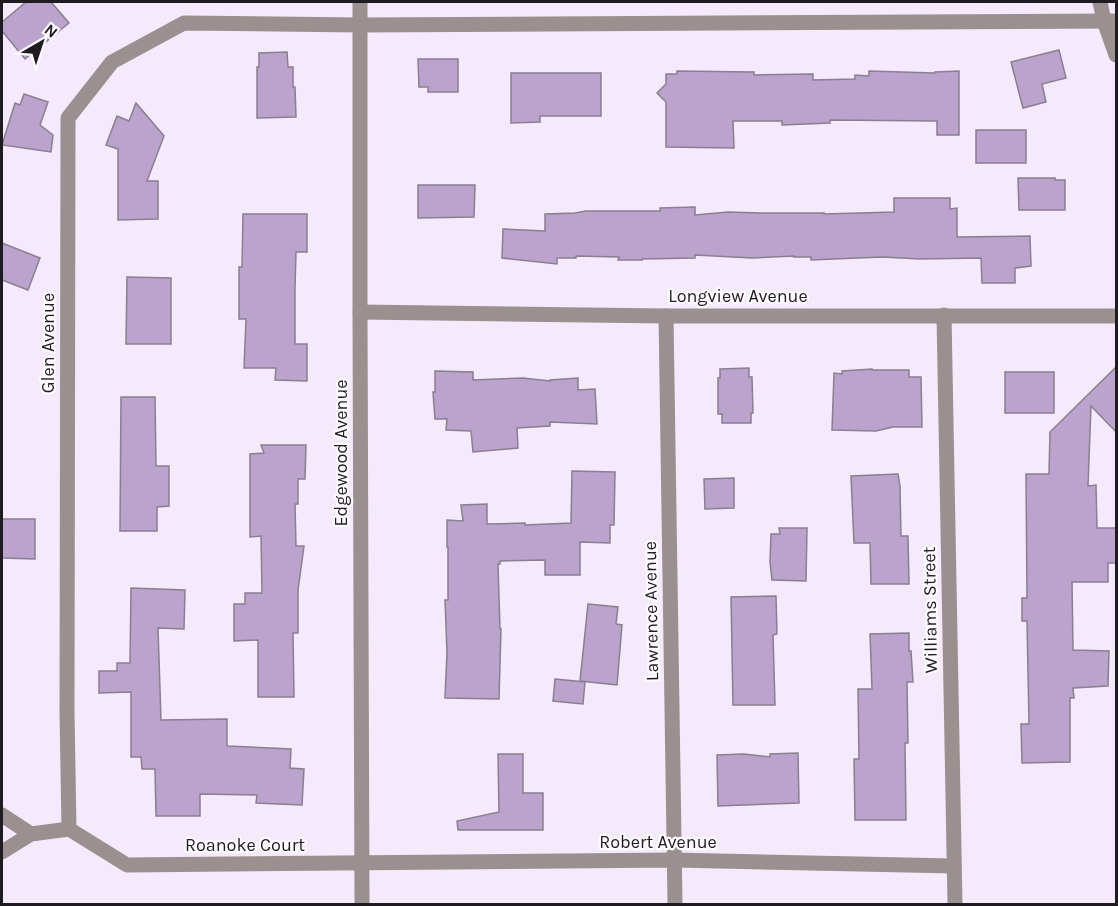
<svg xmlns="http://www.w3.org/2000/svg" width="1118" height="906" font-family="Karla,sans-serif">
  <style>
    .building { fill: #bba3cd; stroke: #887f8f; stroke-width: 1.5 }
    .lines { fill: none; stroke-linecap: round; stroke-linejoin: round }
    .minor { stroke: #9a908f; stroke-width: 15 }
    .labels { text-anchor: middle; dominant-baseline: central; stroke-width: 4.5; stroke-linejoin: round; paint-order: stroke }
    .street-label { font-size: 18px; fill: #1e1b21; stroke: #fdfbfe }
  </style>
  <rect width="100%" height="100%" fill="#f4eafc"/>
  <g class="building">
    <polygon points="26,2 51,2 69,23 25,59 2,31 2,22"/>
    <polygon points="1059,50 1066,78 1042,84 1046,102 1023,108 1011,62"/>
    <polygon points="287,52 288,67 293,67 293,87 295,87 296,117 257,118 257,67 259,67 259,53"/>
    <polygon points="418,59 458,59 458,92 428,92 428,87 419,87"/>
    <polygon points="677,71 754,72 754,75 813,74 813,80 855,79 855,75 869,76 869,71 935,73 935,72 959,71 959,135 937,135 937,121 830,120 830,123 782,125 782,121 733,121 734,148 666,147 666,102 657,93 666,84 666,74 677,74"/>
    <polygon points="511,73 601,73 601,116 540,116 540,122 511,123"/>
    <polygon points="24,94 48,102 40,125 53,135 51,152 2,145 15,103 20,105"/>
    <polygon points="136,103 164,136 147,181 158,181 158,219 118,220 118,149 106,145 117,116 129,121"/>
    <rect x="976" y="130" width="50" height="33"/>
    <polygon points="1018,178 1055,178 1055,180 1065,180 1065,210 1019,210"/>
    <polygon points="418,185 475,185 474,217 418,218"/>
    <polygon points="894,198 950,198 950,209 957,208 957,237 1030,236 1031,266 1015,268 1015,283 982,283 981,258 920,259 882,257 811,260 811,257 794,257 794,256 752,258 695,255 695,258 642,259 642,260 618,260 619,257 576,256 576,258 557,258 557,264 502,258 503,229 545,231 545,214 575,213 586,211 660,211 660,208 695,207 695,215 728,212 761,213 824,213 824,214 894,212"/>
    <polygon points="243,214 307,214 307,252 296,252 295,288 295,344 307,344 307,381 275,380 276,368 244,368 246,319 239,319 239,267 242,267"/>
    <polygon points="2,243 40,258 28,290 2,280"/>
    <polygon points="127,277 171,278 171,344 126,344"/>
    <polygon points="1116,367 1116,432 1091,406 1088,486 1096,485 1097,528 1116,528 1116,563 1108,563 1108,582 1072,582 1073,650 1109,651 1108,686 1073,688 1074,698 1070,698 1070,762 1022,763 1021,724 1029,724 1027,621 1022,621 1022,598 1027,598 1026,474 1049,474 1050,432"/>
    <polygon points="749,368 749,377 752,377 753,413 751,413 751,423 722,423 722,414 718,414 718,378 720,378 720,369"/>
    <polygon points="872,369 872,370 909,370 909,377 921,377 922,427 893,427 876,431 832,430 834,373 842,374 842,371"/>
    <polygon points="435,371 473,372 473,380 523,378 550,381 550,380 578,378 578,390 595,389 597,424 550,422 550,426 517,428 518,448 473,452 471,431 446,430 447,419 435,419 433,392 435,392"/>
    <rect x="1005" y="372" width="49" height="41"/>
    <polygon points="121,397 155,397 156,466 169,466 169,506 157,507 157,531 120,531"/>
    <polygon points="261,445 306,445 305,479 298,479 298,504 295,504 296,546 304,546 298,590 298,633 293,633 294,697 258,697 258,640 234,641 234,604 245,604 245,593 262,593 261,536 250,537 250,454 264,453"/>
    <polygon points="572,471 615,472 614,525 610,525 610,543 580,542 580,575 545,575 545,560 500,561 500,564 498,564 500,629 501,629 499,699 445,698 447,653 445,600 448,600 448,547 447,547 447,520 463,521 461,505 487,504 487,524 525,523 525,525 571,523"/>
    <polygon points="898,474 900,486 901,536 908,536 909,584 871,584 870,543 854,543 851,476"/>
    <polygon points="734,478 734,508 705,509 704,479"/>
    <polygon points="2,519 35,519 35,559 2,558"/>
    <polygon points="779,528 807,528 806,581 772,580 770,562 771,534 780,534"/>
    <polygon points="131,588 185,590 184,629 158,628 161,720 227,719 227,746 291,749 290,768 304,769 302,805 256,803 257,795 200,794 200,816 156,816 155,769 142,769 141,757 131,757 131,692 99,693 99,671 117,671 117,663 130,663"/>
    <polygon points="776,596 777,634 773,635 775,705 733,705 731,597"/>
    <polygon points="588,604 618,607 616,624 622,625 617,685 580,681"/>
    <polygon points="909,633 909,651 911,651 913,682 907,682 908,743 905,743 906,820 855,820 854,759 859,759 858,689 872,689 870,634"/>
    <polygon points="555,679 585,682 583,704 553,701"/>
    <polygon points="798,753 799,803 718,806 717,755 744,754 770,757 770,754"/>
    <polygon points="498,754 523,754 523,793 543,793 543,830 458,830 457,821 499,812"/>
  </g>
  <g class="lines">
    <g class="minor">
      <polyline points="360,2 360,312 362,904"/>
      <polyline points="1100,2 1104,21 1116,55"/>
      <polyline points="360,312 666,316 1116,316"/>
      <polyline points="944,315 955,904"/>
      <polyline points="666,316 675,904"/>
      <polyline points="2,815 31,834"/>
      <polyline points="2,852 31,834 69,829"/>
      <polyline points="954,866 674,860 127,865 69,829 67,712 68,118 112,62 184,23 360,25 1116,21"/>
    </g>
  </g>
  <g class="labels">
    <g class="street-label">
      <text x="738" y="296">Longview Avenue</text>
      <text transform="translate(48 343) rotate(-90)">Glen Avenue</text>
      <text transform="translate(341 453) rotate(-90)">Edgewood Avenue</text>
      <text transform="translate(930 610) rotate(-91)">Williams Street</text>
      <text transform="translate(651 611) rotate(-91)">Lawrence Avenue</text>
      <text x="658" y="842">Robert Avenue</text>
      <text x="245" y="845">Roanoke Court</text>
    </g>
  </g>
  <rect width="1118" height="906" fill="none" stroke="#1e1b21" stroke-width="6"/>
  <g transform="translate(42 42) rotate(39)" stroke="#fdfbfe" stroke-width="4.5" paint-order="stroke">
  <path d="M0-4.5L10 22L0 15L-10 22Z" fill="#1e1b21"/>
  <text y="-9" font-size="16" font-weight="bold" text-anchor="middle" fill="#1e1b21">N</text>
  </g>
</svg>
